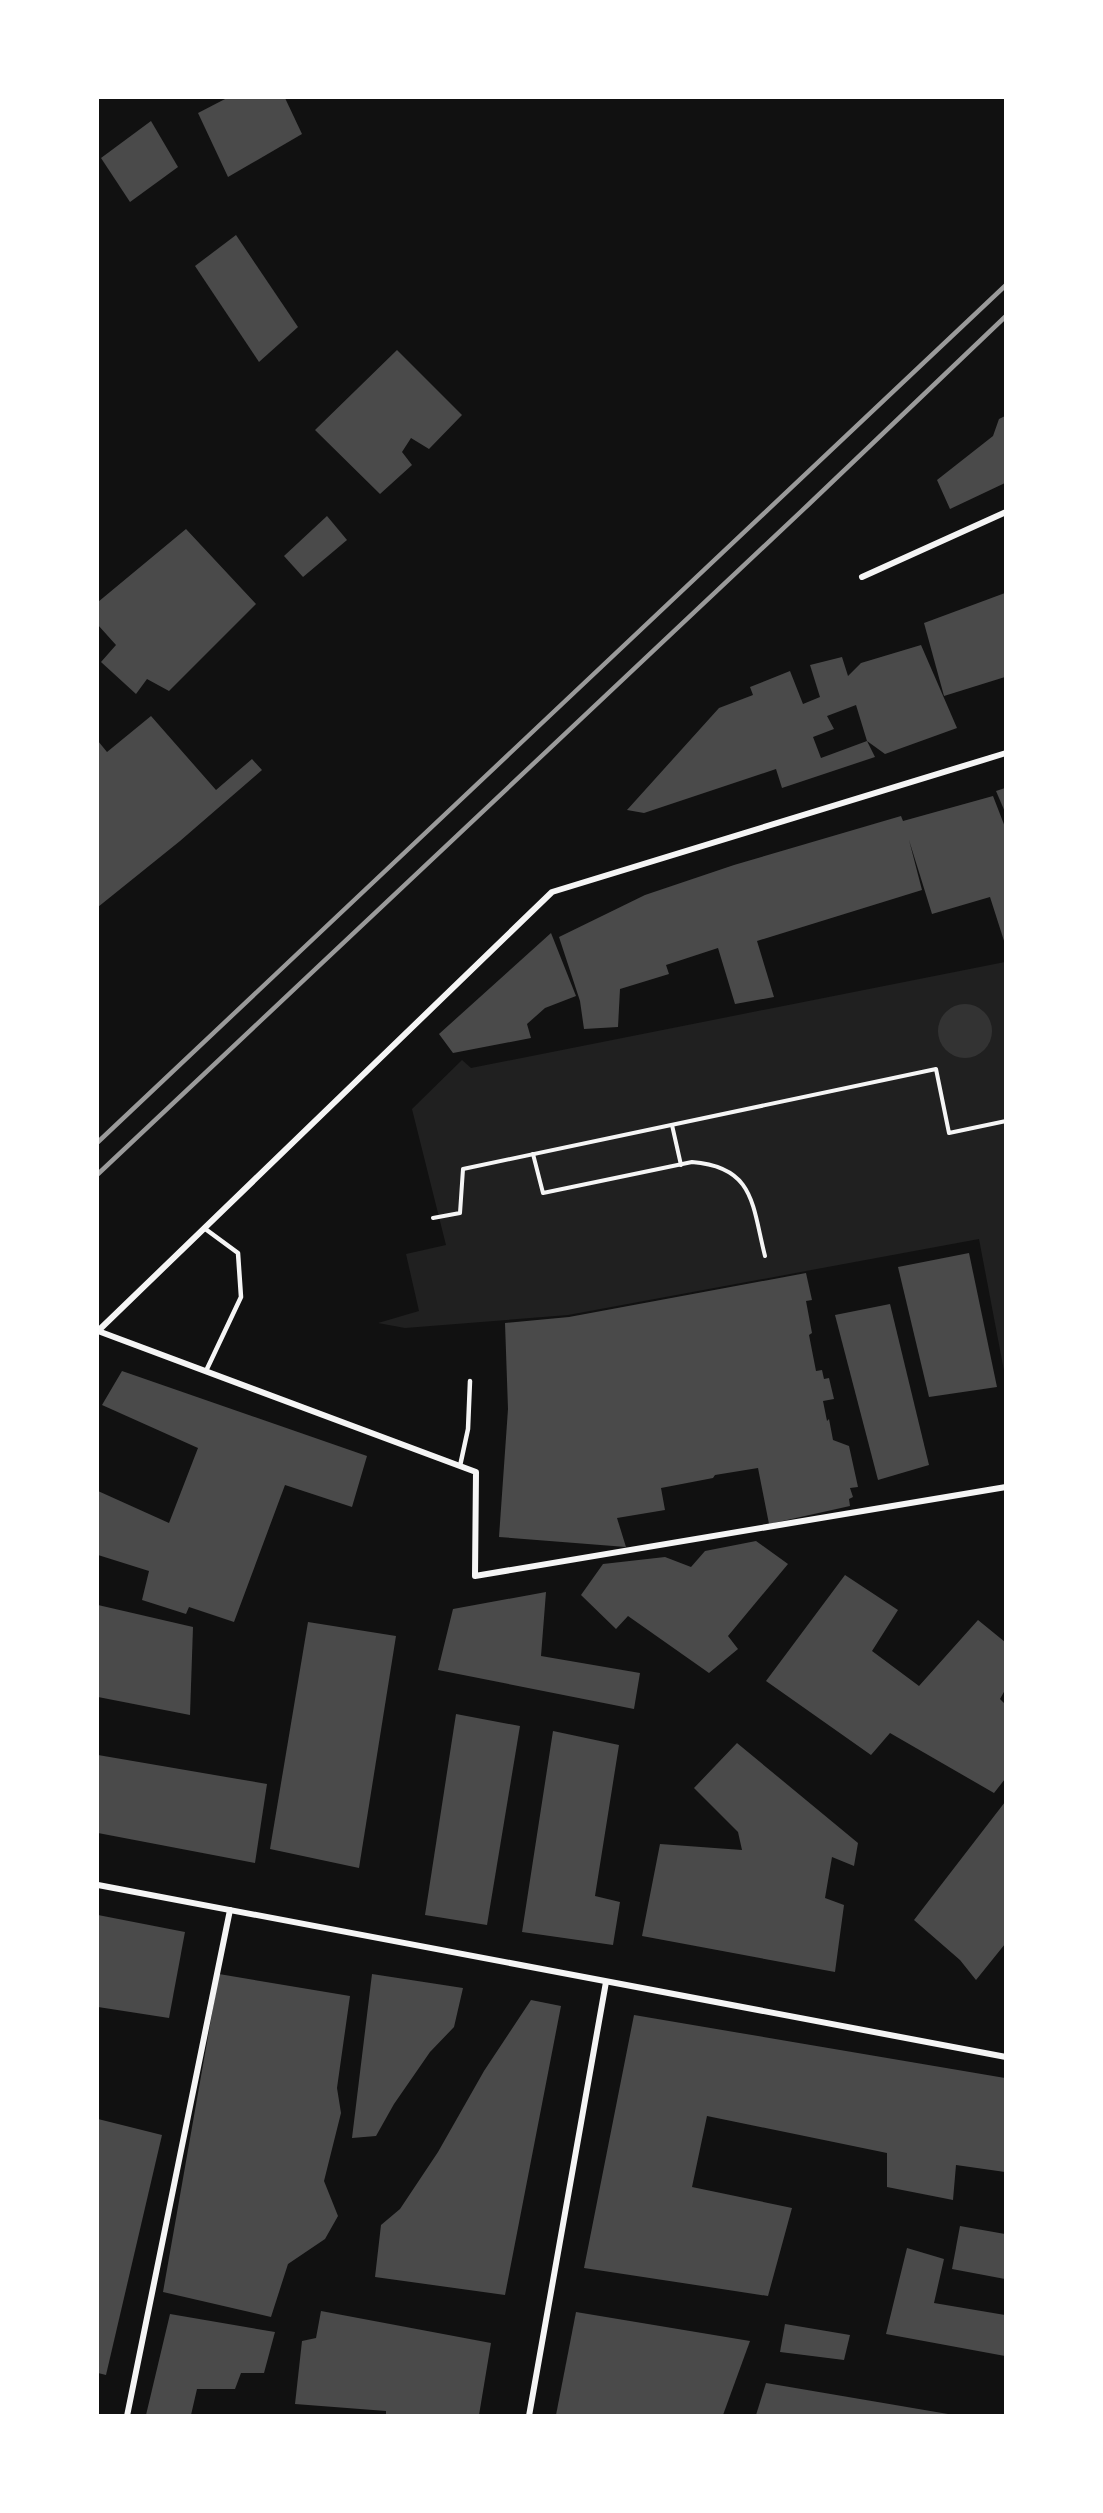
<svg xmlns="http://www.w3.org/2000/svg" width="1103" height="2513" font-family="Barlow,sans-serif">
  <style>
    .green { fill: #202020 }
    .water { fill: #333 }
    .building { fill: #4a4a4a }
    .lines { fill: none; stroke-linecap: round; stroke-linejoin: round }
    .path { stroke: #f5f5f5; stroke-width: 4 }
    .service { stroke: #f5f5f5; stroke-width: 4.5 }
    .minor { stroke: #f5f5f5; stroke-width: 6 }
    .rail { stroke: #9a9a9a; stroke-width: 4.5 }
  </style>
  <rect width="100%" height="100%" fill="#111"/>
  <polygon class="green" points="1005,962 1005,1376 979,1239 568,1315 405,1328 378,1323 419,1311 406,1254 446,1245 412,1109 462,1060 471,1068"/>
  <circle class="water" cx="965" cy="1031" r="27"/>
  <g class="building">
    <polygon points="227,98 285,98 302,134 228,177 198,113"/>
    <polygon points="151,121 178,167 130,202 101,158"/>
    <polygon points="236,235 298,327 259,362 195,266"/>
    <polygon points="397,350 462,415 429,449 411,438 402,452 412,465 380,494 315,430"/>
    <polygon points="1005,416 1005,483 950,509 937,480 993,436 999,419"/>
    <polygon points="327,516 347,540 303,577 284,556"/>
    <polygon points="186,529 256,604 169,691 147,679 136,694 101,662 116,645 98,625 98,602"/>
    <polygon points="1005,593 1005,677 944,696 924,623"/>
    <polygon points="921,645 957,728 885,754 867,741 856,705 827,716 834,729 813,737 821,758 867,741 875,757 782,788 776,769 644,813 627,810 719,708 753,695 750,687 790,671 803,704 820,697 810,665 842,657 848,676 861,663"/>
    <polygon points="151,716 216,790 252,759 262,770 180,841 98,907 98,741 107,752"/>
    <polygon points="1005,788 1005,812 996,791"/>
    <polygon points="993,796 1005,827 1005,944 990,897 932,914 909,840 922,890 757,941 774,997 735,1004 718,948 666,965 669,974 620,989 618,1027 584,1029 580,1001 559,937 645,895 734,865 901,816 903,821"/>
    <polygon points="551,933 576,996 545,1008 527,1024 531,1038 453,1053 439,1034"/>
    <polygon points="969,1253 997,1387 929,1397 898,1267"/>
    <polygon points="806,1273 812,1300 806,1301 812,1333 809,1335 816,1371 822,1370 824,1379 829,1378 834,1399 823,1401 827,1421 829,1419 833,1440 849,1446 858,1487 850,1488 853,1497 849,1499 850,1506 769,1524 758,1468 715,1475 713,1478 661,1488 665,1510 617,1518 626,1547 499,1537 508,1409 505,1323 569,1317"/>
    <polygon points="890,1304 929,1465 878,1480 835,1315"/>
    <polygon points="122,1371 367,1456 352,1507 285,1485 234,1622 189,1607 186,1614 142,1600 149,1571 98,1555 98,1491 169,1523 198,1448 102,1405"/>
    <polygon points="756,1541 788,1564 728,1636 738,1649 709,1673 628,1616 616,1629 581,1595 603,1564 665,1557 691,1567 705,1551"/>
    <polygon points="845,1575 898,1610 872,1651 919,1686 978,1620 1005,1642 1005,1690 1000,1699 1005,1704 1005,1779 994,1793 890,1733 871,1755 766,1681"/>
    <polygon points="546,1592 541,1656 640,1673 634,1709 438,1670 453,1609"/>
    <polygon points="98,1605 193,1627 190,1715 98,1697"/>
    <polygon points="308,1622 396,1636 359,1868 270,1849"/>
    <polygon points="456,1714 520,1726 487,1925 425,1915"/>
    <polygon points="553,1731 619,1745 595,1896 620,1902 613,1945 522,1932"/>
    <polygon points="737,1743 858,1843 854,1866 832,1857 825,1898 844,1905 835,1972 642,1936 660,1844 742,1850 738,1832 694,1788"/>
    <polygon points="98,1755 267,1784 255,1863 98,1833"/>
    <polygon points="1005,1802 1005,1944 976,1980 960,1960 914,1920"/>
    <polygon points="98,1915 185,1932 169,2018 98,2007"/>
    <polygon points="219,1974 350,1996 337,2088 341,2113 324,2181 338,2216 325,2239 288,2264 271,2317 163,2292"/>
    <polygon points="372,1974 463,1988 454,2027 430,2052 394,2104 376,2136 352,2138"/>
    <polygon points="531,2000 561,2006 505,2295 375,2277 381,2225 400,2209 438,2152 484,2071"/>
    <polygon points="634,2015 1005,2078 1005,2172 956,2165 953,2200 887,2187 887,2153 707,2116 692,2187 792,2208 768,2296 584,2268"/>
    <polygon points="98,2119 162,2135 106,2375 98,2373"/>
    <polygon points="960,2226 1005,2234 1005,2279 952,2269"/>
    <polygon points="907,2248 944,2259 934,2303 1005,2315 1005,2356 886,2334"/>
    <polygon points="321,2311 491,2343 479,2415 386,2415 386,2411 295,2404 302,2341 316,2338"/>
    <polygon points="576,2312 750,2341 723,2415 556,2415"/>
    <polygon points="170,2314 275,2332 264,2373 241,2373 235,2389 197,2389 191,2415 146,2415"/>
    <polygon points="785,2324 850,2335 844,2360 780,2352"/>
    <polygon points="766,2383 948,2414 948,2415 756,2415"/>
  </g>
  <g class="lines">
    <g class="path">
      <polyline points="672,1125 681,1165"/>
      <path d="M533,1154L543,1193L692,1162C755,1167 752,1205 765,1256"/>
      <polyline points="433,1218 460,1213 463,1169 936,1069 949,1133 1006,1121"/>
    </g>
    <g class="service">
      <polyline points="204,1228 238,1253 241,1297 206,1371"/>
      <polyline points="460,1466 468,1429 470,1381"/>
    </g>
    <g class="minor">
      <polyline points="862,577 1006,512"/>
      <polyline points="98,1331 552,892 1006,753"/>
      <polyline points="98,1331 476,1472 475,1576 1006,1487"/>
      <polyline points="98,1885 1006,2057"/>
      <polyline points="127,2416 230,1910"/>
      <polyline points="529,2416 606,1982"/>
    </g>
    <g class="rail">
      <polyline points="98,1142 1006,285"/>
      <polyline points="98,1174 808,505 1006,316"/>
    </g>
  </g>
  <rect width="1103" height="2513" fill="none" stroke="#ffffff" stroke-width="198"/>
</svg>
